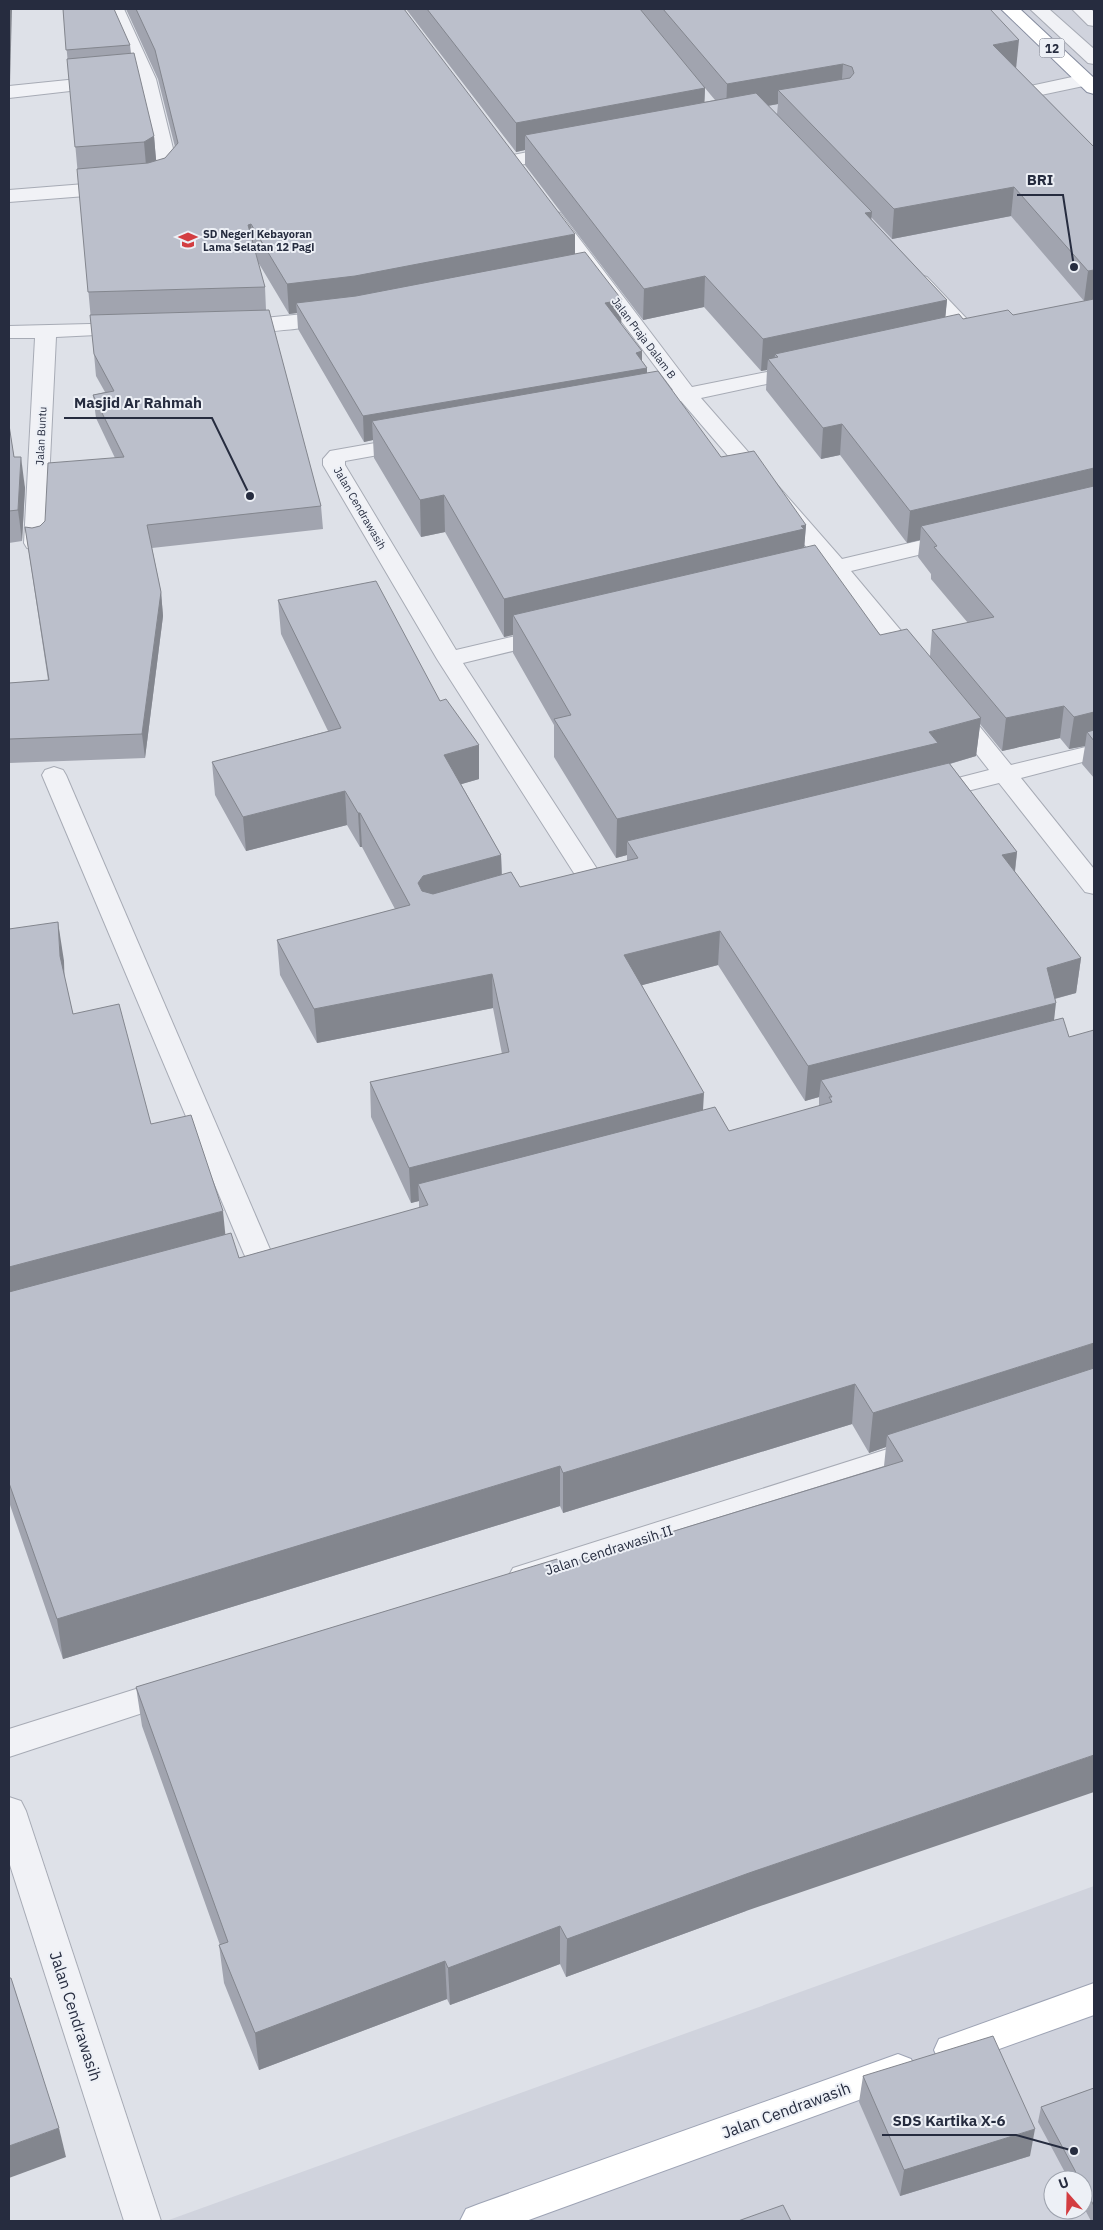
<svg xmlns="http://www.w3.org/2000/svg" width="1103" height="2230" font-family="'IBM Plex Sans',sans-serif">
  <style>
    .built { fill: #d0d3dd; fill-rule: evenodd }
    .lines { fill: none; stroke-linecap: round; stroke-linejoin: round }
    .minor-casing { stroke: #a7abb5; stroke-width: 2 }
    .major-casing { stroke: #9da3b4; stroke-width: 2 }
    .highway-casing { stroke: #858c9f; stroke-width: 2 }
    .minor { fill: #f1f2f6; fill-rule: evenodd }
    .major { fill: #fff; fill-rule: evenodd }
    .highway { fill: #fff; fill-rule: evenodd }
    .wall { fill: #a1a4af; fill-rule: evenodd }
    .shaded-wall { fill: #83868e }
    .building { fill: #bbbfcb; stroke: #83868e }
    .labels { text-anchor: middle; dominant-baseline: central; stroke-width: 4; stroke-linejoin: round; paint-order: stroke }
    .far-poi-label { font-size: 11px; font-weight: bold; fill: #262c3f; stroke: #edf0f6; text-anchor: start }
    .far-street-label { font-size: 11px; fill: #262c3f; stroke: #edf0f6 }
    .shield { fill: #edf0f6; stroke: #626776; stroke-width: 1 }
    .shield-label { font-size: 12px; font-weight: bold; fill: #262c3f }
    .street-label { font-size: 14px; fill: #262c3f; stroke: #edf0f6 }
    .near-street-label { font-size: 16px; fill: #262c3f; stroke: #edf0f6 }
    .leader { fill: none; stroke: #262c3f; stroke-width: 2 }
    .callout-dot { fill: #262c3f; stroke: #edf0f6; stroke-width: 2 }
    .callout-label { font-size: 15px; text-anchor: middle; font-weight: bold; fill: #262c3f; stroke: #edf0f6; stroke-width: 4; stroke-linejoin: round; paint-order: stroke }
  </style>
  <rect width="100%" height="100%" fill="#dee1e8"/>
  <g class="built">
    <polygon points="666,9 1094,9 1094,314 980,339"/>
    <path d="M1094,1886V2221H166ZM1053,2180H1083V2210H1053Z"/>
  </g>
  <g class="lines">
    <g class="minor-casing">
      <g id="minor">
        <polygon points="106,9 124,9 156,79 179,173 166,186 150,191 9,202 9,190 148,179 159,172 138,79"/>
        <polygon points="1030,9 1049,9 1094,49 1094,64 1088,63"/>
        <polygon points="1072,9 1091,9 1094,12 1094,26 1088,25"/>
        <polygon points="1086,74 1094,79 1093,84 1041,95 1094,148 1094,165 1087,163 1019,92 1021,88"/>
        <polygon points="107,76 114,78 116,82 114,86 9,98 9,86"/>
        <polygon points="563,145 570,147 573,151 570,155 510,167 503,165 500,161 503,157"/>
        <polygon points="553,211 560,213 692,387 802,365 809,367 813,371 809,375 701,398 842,559 956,532 964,534 967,539 964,544 851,571 923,657 927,662 923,667 915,669 907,667 831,575 821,578 813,576 810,571 813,566 821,564 681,401 641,409 633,408 630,403 633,398 673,390 543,217 546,213"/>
        <polygon points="920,275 927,277 966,318 969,322 966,326 959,328 952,326 913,285 910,281 913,277"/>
        <path d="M334,311L341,313L344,317L341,321C319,327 248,336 228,331L225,327L228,323L235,321Z"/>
        <polygon points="130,323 137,325 140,329 137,333 56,337 46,543 43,548 35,550 27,548 24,543 35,338 9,338 9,326"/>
        <polygon points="409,437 417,438 420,443 417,448 345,461 345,465 456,650 550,628 558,630 562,635 558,640 463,663 601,875 597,881 588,883 579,881 437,659 323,465 323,459 330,451"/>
        <polygon points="955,704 963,706 1011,765 1094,745 1094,759 1021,778 1094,869 1094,894 1085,892 999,783 928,801 919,798 916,793 919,788 989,770 943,711 947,706"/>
        <polygon points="54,767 63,770 66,775 272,1254 268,1261 258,1264 248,1261 244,1254 42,775 45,770"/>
        <polygon points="919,1439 930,1443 934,1451 930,1459 524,1590 513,1586 508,1577 513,1568"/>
        <polygon points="174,1677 185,1681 190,1690 185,1699 9,1757 9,1729"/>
        <polygon points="9,1797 21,1801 26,1811 161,2221 124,2221 9,1862"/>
      </g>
    </g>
    <g class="major-casing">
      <g id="major">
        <polygon points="1094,1983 1094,2015 952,2066 939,2061 934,2050 939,2039"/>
        <polygon points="898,2054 911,2059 916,2070 911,2081 526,2221 460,2221 466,2209 479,2204"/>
      </g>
    </g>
    <g class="highway-casing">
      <polygon id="highway" points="1001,9 1020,9 1094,78 1094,94 1087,92"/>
    </g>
    <use href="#minor" class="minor"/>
    <use href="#major" class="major"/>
    <use href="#highway" class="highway"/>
  </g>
  <g class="wall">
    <path d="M63,9L130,45L131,53L154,136L156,161L165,158L175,147L158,79L126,9H404L575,254L622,300L621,324L642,351V361L647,368V373L721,457L806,525L804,547L880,635L930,656L932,630L968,623L931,579V574L918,557L920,540L907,543L840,455L821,459L766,390L767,370L761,371L704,307L643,320L525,165V150L516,152L406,9H990L1016,68L1094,147V778L1082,764L1085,746L1069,749L1060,738L1002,751L980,724L976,756L950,764L1017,852L1015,872L1081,958L1076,993L1055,999L1054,1020L1063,1018L746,1911L566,1977L560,1964L450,2005L447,1999L259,2070L224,1983L219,1945H220L142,1726L136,1687L560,1566L884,1466L886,1447L869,1453L852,1424L563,1513L560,1506L63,1659L9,1502V929L64,961V976L73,1014L151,1124L225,1235L239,1258L419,1208V1201L411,1203L371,1117L370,1082L502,1054L493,1008L317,1043L280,975L277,940L395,909L362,847H360L347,825L246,851L215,795L212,762L328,731L281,634L278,600L440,701L479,745V779L461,784L501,855L502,875L520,887L627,861V855L616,858L554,757V725L513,653V635L504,637L445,532L421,537L374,458L373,440L364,442L298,329L297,313L289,314L258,262L265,287L266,310L321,506L323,529L152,548L161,592L163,616L145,758L9,763V683L48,680L25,527L32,528L40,526L115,458L96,418L93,395L105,392L96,376ZM705,88L715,100L704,102ZM778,104L777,114L768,106ZM1011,216L1084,301L1013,315L963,319L945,317L947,300L871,219V217L892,239ZM718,965L805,1101L819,1097V1106L729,1131L703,1110L642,985Z"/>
    <polygon points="9,425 14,457 25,488 22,541 9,543"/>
    <polygon points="863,2076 1030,2156 900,2196 859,2102"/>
    <polygon points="1094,2088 1094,2221 1091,2221 1083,2206 1083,2180 1069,2180 1038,2122 1041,2107"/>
  </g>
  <g class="shaded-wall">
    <polygon points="9,9 12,9 10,84 9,85"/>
    <polygon points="1019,40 1016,69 993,45"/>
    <polygon points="843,64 841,93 778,90 778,104 726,113 727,84"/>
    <polygon points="705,88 704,117 525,135 525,150 516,152 516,123"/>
    <polygon points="154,136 157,171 147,177 144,142"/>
    <polygon points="1014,187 1011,216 892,239 894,209"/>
    <polygon points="872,212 869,243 865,213"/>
    <polygon points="251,224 254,254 248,225"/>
    <polygon points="575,234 575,264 302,313 296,303 297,313 289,314 287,284"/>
    <polygon points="1094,270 1094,300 1084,301 1088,271"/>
    <polygon points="705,276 704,307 643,320 644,289"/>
    <polygon points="622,300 621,325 605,303"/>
    <polygon points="947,300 944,332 778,357 775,354 774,367 768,359 767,370 761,371 763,339"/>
    <polygon points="642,351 642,369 647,368 647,394 372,421 373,440 364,442 363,416"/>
    <polygon points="842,424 840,455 821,459 823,428"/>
    <polygon points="21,457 25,488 22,541 18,510"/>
    <polygon points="1094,468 1094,499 921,526 920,540 907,543 910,511"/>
    <polygon points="444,495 445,532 421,537 420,500"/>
    <polygon points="806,525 803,563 513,615 513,635 504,637 504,599"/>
    <polygon points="161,592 163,616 145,758 142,734"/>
    <polygon points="1064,706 1060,738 1002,751 1006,718"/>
    <polygon points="1094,712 1094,741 1087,732 1085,746 1069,749 1074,717"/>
    <polygon points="981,718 976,756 935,768 627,841 627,855 616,858 617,819"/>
    <polygon points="479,745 479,779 445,789 444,755"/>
    <polygon points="345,791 347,825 246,851 243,817"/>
    <polygon points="358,813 360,813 362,847 360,847"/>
    <polygon points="1017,852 1013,886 1002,855"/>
    <polygon points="501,855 502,889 424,910 418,883 423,876"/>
    <polygon points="58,922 64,961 65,996 60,956"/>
    <polygon points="720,931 718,965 624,990 624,955"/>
    <polygon points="1081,958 1076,993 1042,1002 1047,968"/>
    <polygon points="492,974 493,1008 317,1043 314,1009"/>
    <polygon points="1056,1003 1052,1037 821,1080 819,1097 805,1101 808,1066"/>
    <polygon points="704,1093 702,1127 418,1184 419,1201 411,1203 409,1168"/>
    <polygon points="223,1211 227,1251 9,1309 9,1267"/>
    <polygon points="1094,1343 1094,1376 887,1435 886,1447 869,1453 873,1413"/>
    <polygon points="855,1384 852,1424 563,1513 563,1473"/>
    <polygon points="560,1466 560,1506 63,1659 57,1619"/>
    <polygon points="1094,1755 1094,1792 746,1911 566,1977 567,1939 749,1873"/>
    <polygon points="560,1926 560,1964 450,2005 448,1968"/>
    <polygon points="445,1961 447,1999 259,2070 255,2033"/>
    <polygon points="59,2128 66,2157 9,2178 9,2146"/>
    <polygon points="1035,2129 1030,2156 900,2196 904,2170"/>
  </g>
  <g class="building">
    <polygon points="63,9 114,9 130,45 66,50"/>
    <polygon points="136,9 404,9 575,234 355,276 287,284 251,224 248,225 265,287 88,292 77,169 148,163 165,158 178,143 155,50"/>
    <polygon points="427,9 640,9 705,88 516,123"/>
    <polygon points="663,9 990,9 1019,40 993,45 1094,147 1094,270 1088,271 1014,187 894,209 778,90 850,78 854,73 852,67 843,64 727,84"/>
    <polygon points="134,53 154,136 144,142 75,147 67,59"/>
    <polygon points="756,93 872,212 865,213 947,300 763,339 705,276 644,289 525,135"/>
    <polygon points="585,252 622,300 605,303 642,351 636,353 647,368 363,416 296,303 356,296"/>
    <polygon points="1094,299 1094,468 910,511 842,424 823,428 768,359 778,357 775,354 959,314 963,319 1008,310 1013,315"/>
    <polygon points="269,310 321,506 147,525 161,592 142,734 9,739 9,683 49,680 25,527 32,528 40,526 45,521 48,463 124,457 93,395 114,391 94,354 90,315"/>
    <polygon points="658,371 721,457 754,451 806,525 801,526 804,529 504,599 444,495 420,500 372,421"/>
    <polygon points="9,425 14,457 21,457 18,510 9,511"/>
    <polygon points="1094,486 1094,712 1074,717 1064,706 1006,718 932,630 994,617 934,547 937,546 921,526"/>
    <polygon points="815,545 880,635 907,629 981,718 929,732 938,743 617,819 554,719 571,715 513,615"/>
    <polygon points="376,581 440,701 446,699 479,745 444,755 501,855 423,876 418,883 422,891 433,894 511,872 520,887 638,858 627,841 949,763 1017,852 1002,855 1081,958 1047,968 1056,1003 808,1066 720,931 624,955 704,1093 409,1168 370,1082 509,1052 492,974 314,1009 277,940 410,905 360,813 358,813 345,791 243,817 212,762 341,728 278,600"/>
    <polygon points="1094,730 1094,741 1087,732"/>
    <polygon points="58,922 60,956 73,1014 119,1004 151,1124 191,1115 223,1211 9,1267 9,929"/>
    <polygon points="1063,1018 1069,1037 1094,1030 1094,1343 873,1413 855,1384 563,1473 560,1466 57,1619 9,1483 9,1292 231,1233 239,1258 428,1205 418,1184 715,1107 729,1131 832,1102 829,1097 832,1097 821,1080"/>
    <polygon points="1094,1368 1094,1755 749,1873 567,1939 560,1926 448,1968 445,1961 255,2033 219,1945 228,1942 136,1687 557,1559 560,1566 903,1461 887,1435"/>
    <polygon points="9,1978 11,1978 59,2128 9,2146"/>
    <polygon points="993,2036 1035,2129 904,2170 863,2076"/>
    <polygon points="1094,2088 1094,2206 1083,2185 1083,2180 1080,2180 1041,2107"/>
    <polygon points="783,2205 791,2221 738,2221"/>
  </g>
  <defs>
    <g id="school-bare" transform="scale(1.5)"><path d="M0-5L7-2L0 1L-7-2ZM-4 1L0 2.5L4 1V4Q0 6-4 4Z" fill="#d33d41" stroke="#edf0f6" stroke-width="2.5" paint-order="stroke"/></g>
  </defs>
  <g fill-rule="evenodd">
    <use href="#school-bare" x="188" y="240"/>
  </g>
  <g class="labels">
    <g class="far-poi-label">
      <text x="203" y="234">SD Negeri Kebayoran<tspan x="203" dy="13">Lama Selatan 12 Pagi</tspan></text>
    </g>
    <g class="far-street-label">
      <text transform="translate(644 338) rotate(53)">Jalan Praja Dalam B</text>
      <text transform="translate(41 436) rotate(-87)">Jalan Buntu</text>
      <text transform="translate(360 508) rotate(60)">Jalan Cendrawasih</text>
    </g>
    <rect class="shield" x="1039.5" y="38.5" width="25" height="19" rx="4"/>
    <g class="shield-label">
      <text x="1052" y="48">12</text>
    </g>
    <g class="street-label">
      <text transform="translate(609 1550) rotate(-18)">Jalan Cendrawasih II</text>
    </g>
    <g class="near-street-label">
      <text transform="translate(76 2016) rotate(72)">Jalan Cendrawasih</text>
      <text transform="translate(786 2110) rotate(-20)">Jalan Cendrawasih</text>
    </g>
  </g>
  <path class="leader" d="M1074 267L1063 195H1017M250 496L212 418H64M1074 2151L1016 2135H882"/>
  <g class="callout-dot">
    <circle cx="1074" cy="267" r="5"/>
    <circle cx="250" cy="496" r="5"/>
    <circle cx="1074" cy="2151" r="5"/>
  </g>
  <g class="callout-label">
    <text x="1040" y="185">BRI</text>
    <text x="138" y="408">Masjid Ar Rahmah</text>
    <text x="949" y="2126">SDS Kartika X-6</text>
  </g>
  <rect width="1103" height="2230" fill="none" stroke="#262c3f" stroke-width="20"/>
  <g transform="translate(1068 2195) rotate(340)"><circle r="24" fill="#edf0f6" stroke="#9da2ad"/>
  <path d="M0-4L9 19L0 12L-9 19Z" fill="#d33d41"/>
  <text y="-8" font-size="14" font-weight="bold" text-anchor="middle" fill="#262c3f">U</text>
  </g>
</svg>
